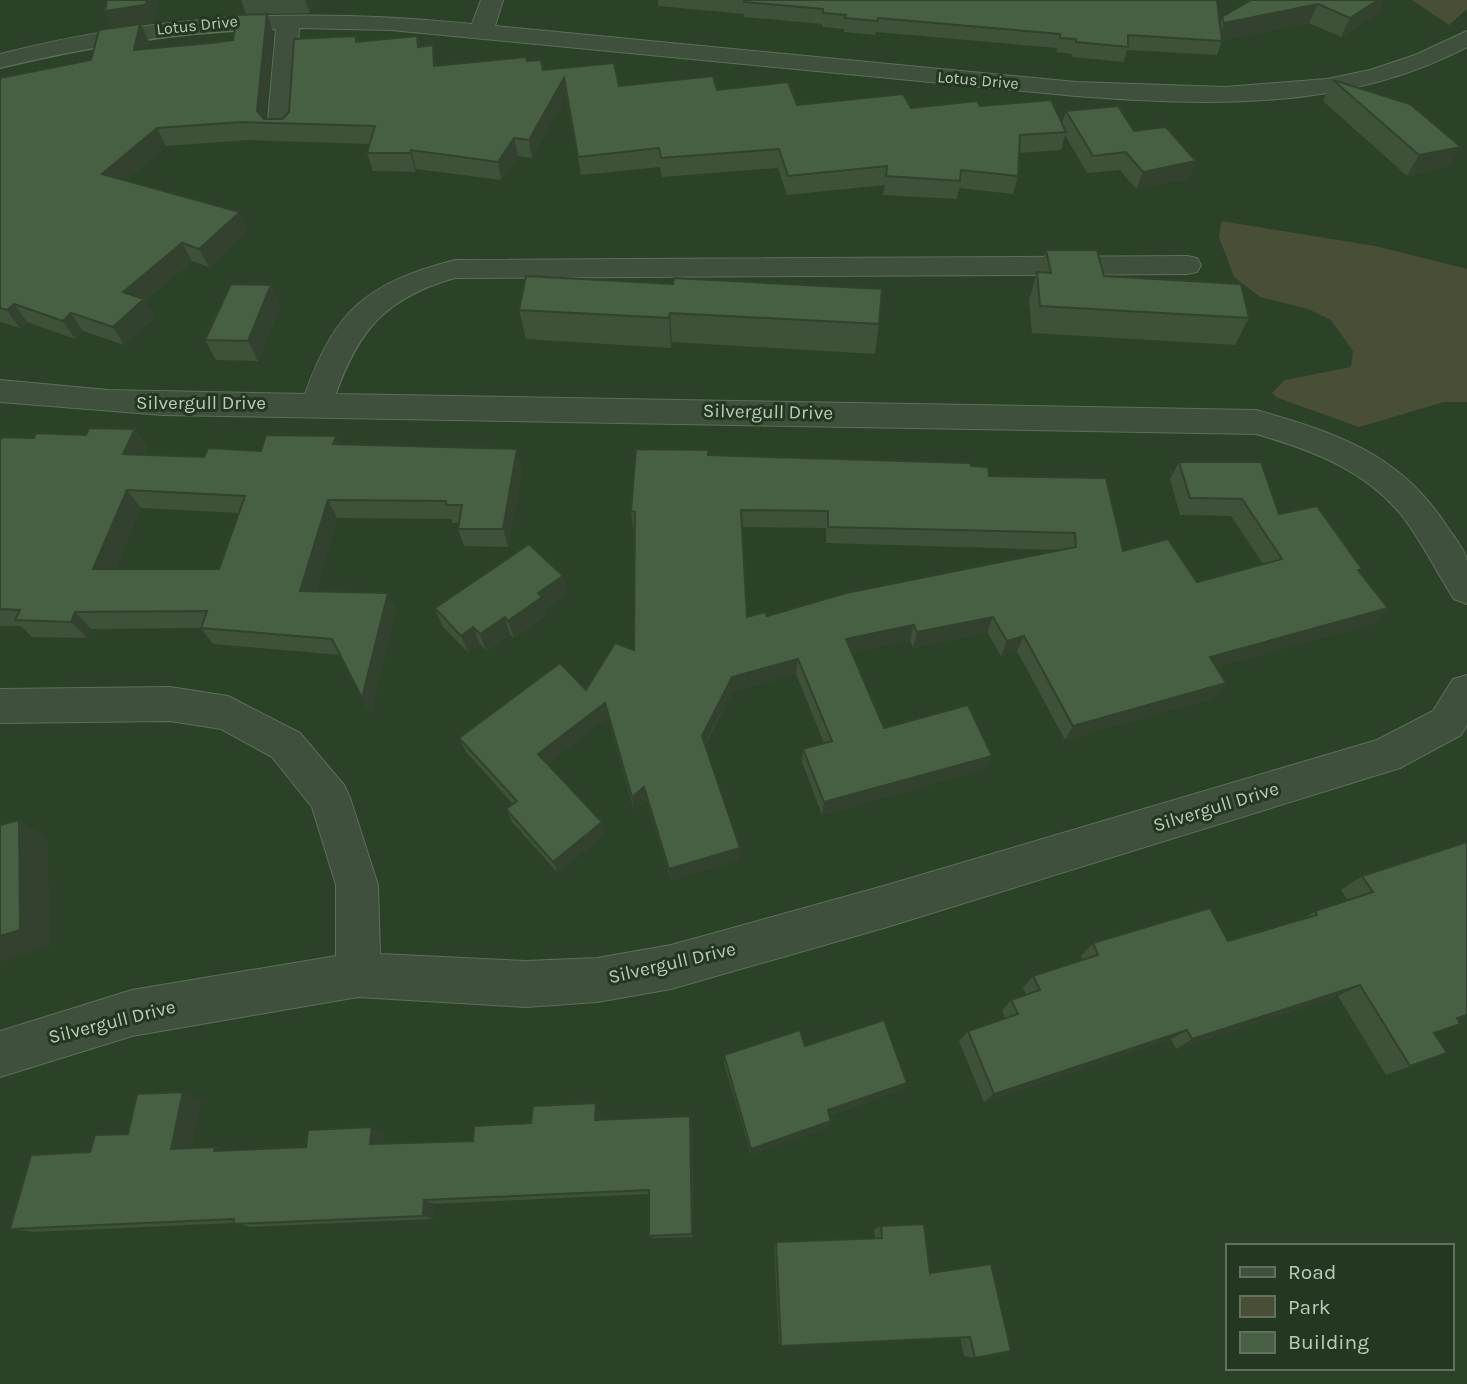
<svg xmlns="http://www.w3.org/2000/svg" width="1467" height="1384" font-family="Karla,sans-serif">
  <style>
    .green { fill: #494e36 }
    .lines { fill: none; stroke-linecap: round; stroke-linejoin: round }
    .minor-casing { stroke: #5d6f5a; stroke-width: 2 }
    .minor { fill: #3f513c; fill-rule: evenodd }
    .wall { fill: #3d5239; fill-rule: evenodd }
    .shaded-wall { fill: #32422e }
    .building { fill: #475f42; stroke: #32422e; stroke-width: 2; fill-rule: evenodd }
    .labels { text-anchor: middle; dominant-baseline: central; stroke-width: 6; stroke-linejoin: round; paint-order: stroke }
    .far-street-label { font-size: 16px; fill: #bbcbb9; stroke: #243721 }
    .street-label { font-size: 19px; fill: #bbcbb9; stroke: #243721 }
  </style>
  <rect width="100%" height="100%" fill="#2c4228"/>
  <g class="green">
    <polygon points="1412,0 1467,0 1467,9 1449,25"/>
    <polygon points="1221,221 1375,246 1467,269 1467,402 1444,402 1359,427 1278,398 1272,393 1285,380 1351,367 1353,351 1331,320 1308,309 1260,297 1234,277 1219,237"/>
  </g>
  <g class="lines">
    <g class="minor-casing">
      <g id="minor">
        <path d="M481,0H503L495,26L1076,82L1225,87L1327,79L1370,70L1415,55L1467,31V47C1345,111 1210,106 1076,96L391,30L299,28L293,130L289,135H271L267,130L276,29C181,31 91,46 0,68V54C159,13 310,8 472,24Z"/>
        <path d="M1187,256L1197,258L1201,265L1197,272L1187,274L455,278C388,297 359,328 336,394L1256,410C1337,433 1401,454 1448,528C1454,537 1465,550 1467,560C1467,574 1467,590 1467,604L1454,599C1438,574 1424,546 1406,521C1370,472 1313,450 1256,434L163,415L0,402V380L108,390L305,394C336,308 368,283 455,260Z"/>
        <polygon points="1467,675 1467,725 1461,735 1400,768 887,927 671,989 597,1002 526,1007 358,997 132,1036 0,1077 0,1031 132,990 336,956 336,885 312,807 272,757 221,729 170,721 0,723 0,689 170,687 228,696 300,733 344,785 350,798 378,885 380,954 526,961 597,958 671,945 887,885 1377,740 1433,711 1453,679"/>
      </g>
    </g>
    <use href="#minor" class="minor"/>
  </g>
  <g class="wall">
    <polygon points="107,0 158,0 153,23 141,24 149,42 147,49 233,40 246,14 241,0 313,0 310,13 267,14 273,32 265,119 282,119 356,36 358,42 417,36 420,47 437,66 527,61 543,70 619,86 717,90 797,105 911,108 980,106 1062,124 1066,111 1134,131 1196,161 1189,179 1136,189 1120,170 1087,173 1065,135 1061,150 1019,153 1018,176 1013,194 959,188 957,199 883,195 885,185 787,195 778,168 662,177 660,167 581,175 566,96 532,158 518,156 501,180 416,169 416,172 373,171 367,153 370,144 248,140 166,146 126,180 248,230 209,267 192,261 145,301 155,317 124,345 83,331 75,339 27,322 20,328 0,322 0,78 91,60 113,28 105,11"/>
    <polygon points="658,0 1217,0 1220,22 1222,17 1251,0 1384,0 1377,14 1341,37 1309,23 1222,41 1217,55 1127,50 1124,62 1072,57 1072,54 1056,52 1057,48 876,32 875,35 844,32 844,29 822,27 822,24 744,17 744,14 658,6"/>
    <polygon points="1333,80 1448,167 1407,176 1323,101"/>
    <polygon points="1046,250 1104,276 1249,318 1235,345 1032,333 1029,300 1037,272 1039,273"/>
    <polygon points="526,276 879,324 875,354 672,342 671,348 526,339 519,310"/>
    <polygon points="271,285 280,306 258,361 216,360 205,340"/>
    <path d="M135,429L147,448L144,455L204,457L261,451L336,436L339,444L522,468L508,547L464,546L458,529L459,523H452L451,519L337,518L316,591L388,593L396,610L371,713L362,698L340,655L213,644L201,628L91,629L87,638L32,637L21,626H0V441L86,435ZM141,508L239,513L219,569H115Z"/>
    <path d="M708,455L971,466L1123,551L1197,582L1263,564L1231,516L1180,515L1170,479L1179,462L1279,514L1359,572L1388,608L1373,624L1216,667L1214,698L1065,740L1017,651L1001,656L987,632L913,648L910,641L852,653L884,728L986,769L822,815L802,762L803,749L824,743L796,674L732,692L705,746L739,860L671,880L647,800L634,810L608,717L547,764L605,834L558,873L512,822L506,809L513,804L466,752L459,738L586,690L634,650L635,528H633L631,511ZM742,527L826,528V543L1062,550L767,616L747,617Z"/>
    <polygon points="563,576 567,594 545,609 547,615 514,638 510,635 486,651 480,644 468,652 442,626 435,608"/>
    <polygon points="1467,842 1467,1016 1457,1019 1435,1034 1447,1053 1386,1075 1338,996 1176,1049 1171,1039 984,1102 959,1041 968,1031 1005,1019 1002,1010 1011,1000 1026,995 1023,988 1033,976 1083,960 1081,956 1093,943 1228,941 1304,919 1315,911 1348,901 1341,890 1362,876"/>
    <polygon points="805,1046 907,1083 902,1090 829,1115 831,1121 828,1128 751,1154 724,1063 724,1055"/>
    <polygon points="201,1099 191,1148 227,1151 306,1147 384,1133 383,1144 473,1141 531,1123 600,1110 600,1120 692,1122 693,1237 652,1238 649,1236 649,1194 434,1204 433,1219 250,1227 234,1223 34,1232 10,1229 90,1152"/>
    <polygon points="881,1226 930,1273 991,1264 975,1358 964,1356 960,1337 781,1346 779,1344 774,1245 776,1242 875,1238 874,1229"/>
  </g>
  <g class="shaded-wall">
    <polygon points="147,0 158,0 153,23 141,24 149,42 143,68 113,28 105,11"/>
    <polygon points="305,0 313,0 310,13"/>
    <polygon points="1378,0 1384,0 1377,14 1341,37 1350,18"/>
    <polygon points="1318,4 1309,23 1222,41 1217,41 1224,23"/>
    <polygon points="267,14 273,32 265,123 257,111"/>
    <polygon points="433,45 437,64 439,84 434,66"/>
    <polygon points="564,78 566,96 532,158 529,140"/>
    <polygon points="157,128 166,146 112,192 102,174"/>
    <polygon points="514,138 518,156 501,180 498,162"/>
    <polygon points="1461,147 1448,167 1407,176 1419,155"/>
    <polygon points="411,150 416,169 416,172 410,153"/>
    <polygon points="1196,161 1189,179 1136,189 1143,172"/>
    <polygon points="240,212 248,230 209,267 199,249"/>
    <polygon points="182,243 192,261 145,301 155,317 124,345 113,327 123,292"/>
    <polygon points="271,285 280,306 258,361 248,341"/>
    <polygon points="14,304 27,322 20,328 7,310"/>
    <polygon points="71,313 83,331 75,339 63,321"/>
    <polygon points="670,313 672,342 671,348 669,318"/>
    <polygon points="135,429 147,448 137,472 123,454"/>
    <polygon points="336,436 344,455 333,444"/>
    <polygon points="517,449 522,468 508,547 503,529"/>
    <polygon points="127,490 141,508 108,587 93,569"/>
    <polygon points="328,500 337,518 311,608 300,591"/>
    <polygon points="563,576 567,594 545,609 547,615 514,638 508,621 538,593"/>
    <polygon points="388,593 396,610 371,713 362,698"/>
    <polygon points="1388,608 1373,624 1199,672 1210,657"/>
    <polygon points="75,612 91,629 87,638 71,622"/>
    <polygon points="505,617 510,635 486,651 480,634"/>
    <polygon points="993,617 987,632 913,648 917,632"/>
    <polygon points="914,625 910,641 843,655 846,639"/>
    <polygon points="473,627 480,644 468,652 461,636"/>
    <polygon points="1024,636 1017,651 1001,656 1007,641"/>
    <polygon points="798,659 796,674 732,692 702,750 702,736 732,677"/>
    <polygon points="1226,683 1214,698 1065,740 1073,726"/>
    <polygon points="605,703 608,717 543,768 538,754"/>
    <polygon points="992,756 986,769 822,815 824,802"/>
    <polygon points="644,787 647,800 634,810 632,797"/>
    <polygon points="19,820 48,839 50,946 0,962 0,936"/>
    <polygon points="602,822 605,834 558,873 553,862"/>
    <polygon points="740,848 739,860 671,880 669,869"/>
    <polygon points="1360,985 1338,996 1176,1049 1192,1039"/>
    <polygon points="1187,1030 1171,1039 984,1102 994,1094"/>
    <polygon points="907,1083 902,1090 825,1116 828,1110"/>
    <polygon points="183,1092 201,1099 190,1155 171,1149"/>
    <polygon points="596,1103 600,1110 599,1126 595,1120"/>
    <polygon points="690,1116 692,1122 693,1237 692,1234"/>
    <polygon points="831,1121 828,1128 751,1154 751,1149"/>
    <polygon points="372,1127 384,1133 382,1150 370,1144"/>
    <polygon points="215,1147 232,1152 214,1151"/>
    <polygon points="424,1200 434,1204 433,1219 423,1216"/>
  </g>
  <g class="building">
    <polygon points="107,0 147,0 145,5 105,11"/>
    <polygon points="744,0 1217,0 1222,41 1128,35 1128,47 1076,42 1076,39 1060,38 1060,34 878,18 877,21 845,18 846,15 823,13 823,9 744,2"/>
    <polygon points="1251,0 1378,0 1350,18 1318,4 1224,23 1222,17"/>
    <polygon points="267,14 257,111 264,119 282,119 289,112 294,39 356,36 356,42 417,36 418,47 433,45 434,66 526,57 527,61 541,60 543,70 614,63 619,86 713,76 717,90 788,82 797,105 903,94 911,108 977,101 980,106 1051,100 1066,132 1020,135 1018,176 961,170 960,181 886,176 887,166 788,176 779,149 661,158 659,148 578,157 564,78 529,140 514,138 498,162 411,150 410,153 367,153 375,126 241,122 157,128 102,174 240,212 199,249 182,243 123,292 144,299 113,327 71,313 63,321 14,304 7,310 0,308 0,78 91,60 99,30 140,24 134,50 210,43 233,40 237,15"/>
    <polygon points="1333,80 1410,104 1461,147 1419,155"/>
    <polygon points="1118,106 1134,131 1166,127 1196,161 1143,172 1126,152 1093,156 1066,111"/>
    <polygon points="1046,250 1097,250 1104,276 1241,284 1249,318 1040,306 1037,272 1051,273"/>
    <polygon points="526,276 673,284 674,278 882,289 879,324 670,313 669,318 519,310"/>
    <polygon points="231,284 271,285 248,341 205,340"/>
    <path d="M89,428L135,429L123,454L204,457L208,448L261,451L266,435L336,436L333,444L517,449L503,529H458L462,505H446V501L328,500L300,591L388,593L362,698L332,639L201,628L207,611L75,612L71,622L15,620L20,610L0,609V441L2,437L34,438L36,433L86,435ZM127,490L245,496L219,569H93Z"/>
    <path d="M636,449L708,450V455L970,463L971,466L988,467L989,476L1106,478L1123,551L1168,539L1197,582L1282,559L1242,499L1190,498L1179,462H1261L1279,514L1317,506L1362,569L1358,570L1388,608L1210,657L1226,683L1073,726L1024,636L1007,641L993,617L917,632L914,625L846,639L884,728L968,705L992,756L824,802L803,749L832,741L798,659L732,677L702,736L740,848L669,869L644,787L632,797L605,703L538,754L602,822L553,862L506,809L517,801L459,738L560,663L586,690L615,643L634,650L635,512L631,511ZM741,510L828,511V527L1075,533L1076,547L846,593L767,616L765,612L747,617Z"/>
    <polygon points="529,544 563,576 538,593 542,597 508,621 505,617 480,634 473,627 461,636 435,608"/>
    <polygon points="19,820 20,930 0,936 0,825"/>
    <polygon points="1467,842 1467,1015 1457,1018 1460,1024 1434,1033 1447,1053 1410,1066 1360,985 1192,1039 1187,1030 994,1094 968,1031 1018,1014 1011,1000 1040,990 1033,976 1098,955 1093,943 1210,908 1228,941 1317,915 1315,911 1373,892 1362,876"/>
    <polygon points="884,1020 907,1083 828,1110 831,1121 751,1149 724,1055 800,1030 805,1046"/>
    <polygon points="183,1092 171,1149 215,1147 214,1151 306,1147 308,1130 372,1127 370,1144 473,1141 474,1126 531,1123 533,1106 596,1103 595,1120 690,1116 692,1234 649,1236 649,1190 424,1200 423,1216 234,1224 234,1219 10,1229 31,1155 90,1152 95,1135 128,1134 137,1094"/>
    <polygon points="924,1224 930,1273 991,1264 1011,1351 975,1358 970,1337 781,1346 776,1242 882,1238 881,1226"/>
  </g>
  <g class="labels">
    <g class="far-street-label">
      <text transform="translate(197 25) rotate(-6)">Lotus Drive</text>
      <text transform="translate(978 80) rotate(5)">Lotus Drive</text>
    </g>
    <g class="street-label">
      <text x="201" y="403">Silvergull Drive</text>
      <text transform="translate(768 412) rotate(1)">Silvergull Drive</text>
      <text transform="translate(1216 807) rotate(-17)">Silvergull Drive</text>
      <text transform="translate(672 963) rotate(-13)">Silvergull Drive</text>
      <text transform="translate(112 1022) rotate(-14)">Silvergull Drive</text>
    </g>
  </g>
  <rect x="1226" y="1244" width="228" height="126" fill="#243721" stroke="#60725e" stroke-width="2"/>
  <rect x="1240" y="1267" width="35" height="10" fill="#3f513c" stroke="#60725e" stroke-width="2"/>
  <text x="1288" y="1279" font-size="21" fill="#bbcbb9">Road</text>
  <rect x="1240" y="1296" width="35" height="21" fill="#494e36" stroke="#60725e" stroke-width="2"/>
  <text x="1288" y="1314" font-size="21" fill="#bbcbb9">Park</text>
  <rect x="1240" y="1332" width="35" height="21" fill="#475f42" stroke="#60725e" stroke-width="2"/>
  <text x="1288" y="1349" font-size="21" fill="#bbcbb9">Building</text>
</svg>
